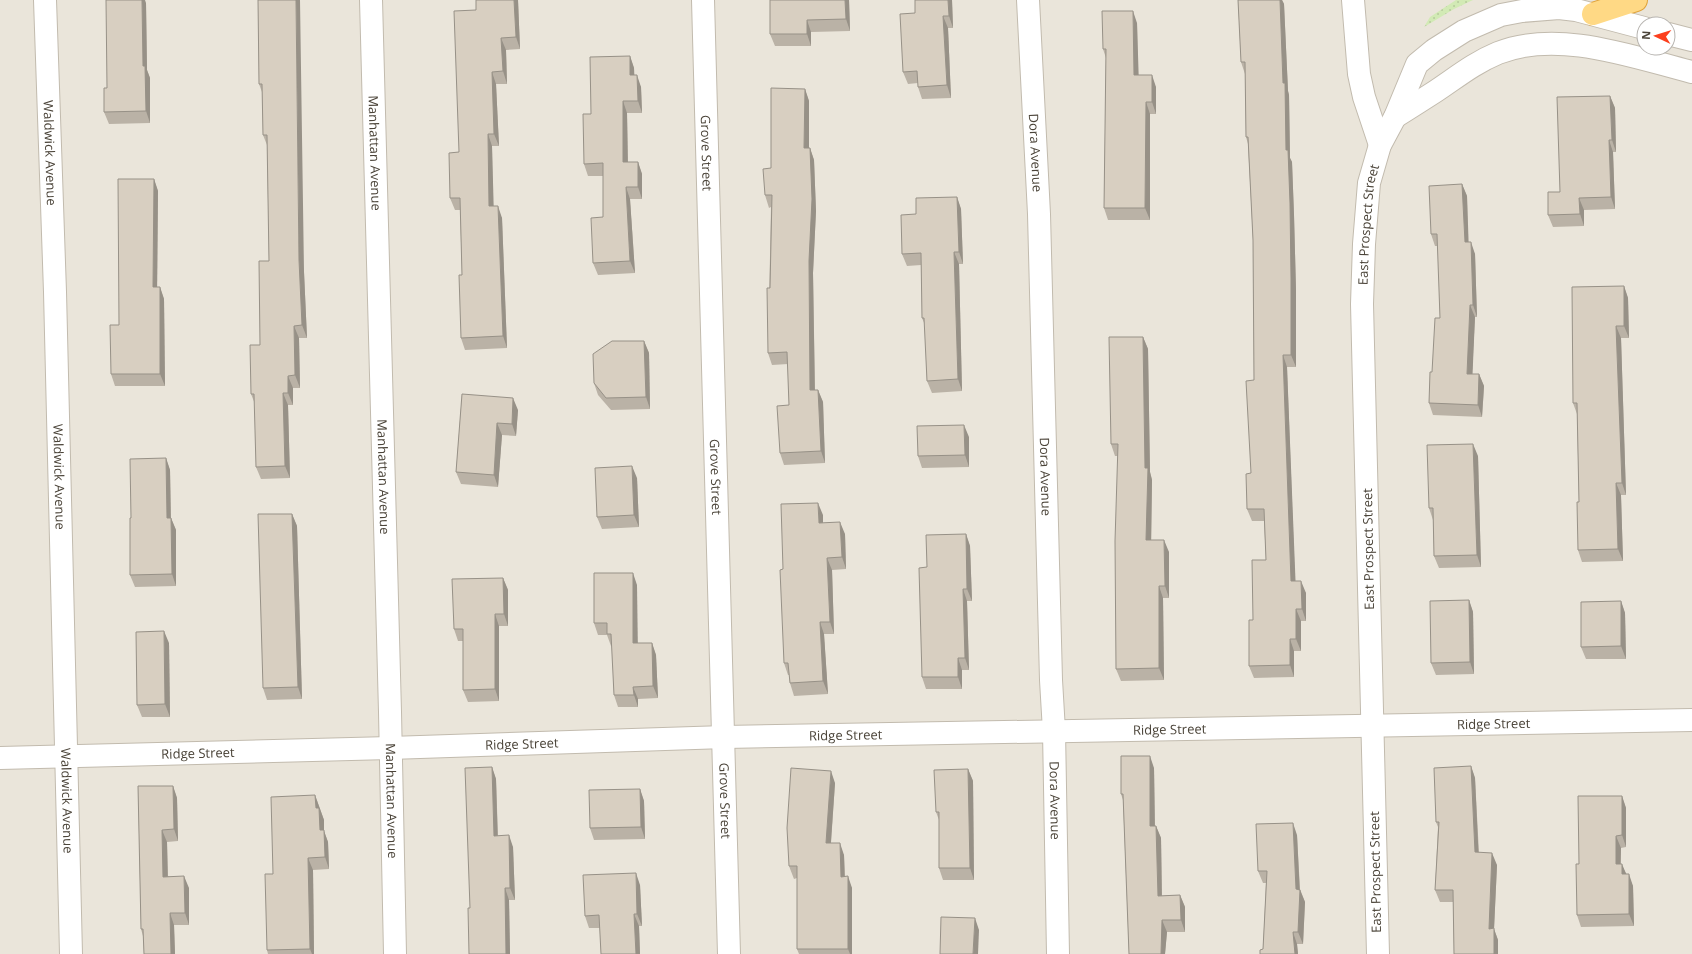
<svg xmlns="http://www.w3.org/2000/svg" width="1692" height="954" font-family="'Open Sans',sans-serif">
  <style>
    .residential { fill: #eae5da; fill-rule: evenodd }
    .garden { fill: url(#garden-dots) }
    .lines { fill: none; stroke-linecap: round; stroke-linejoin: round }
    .minor-casing { stroke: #c2bbae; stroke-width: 24 }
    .tertiary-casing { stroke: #c2bbae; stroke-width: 24 }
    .trunk-casing { stroke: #e0a43c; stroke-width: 24 }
    .minor { stroke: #fff; stroke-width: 22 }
    .tertiary { stroke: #fff; stroke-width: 22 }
    .trunk { stroke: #ffd985; stroke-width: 22 }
    .wall { fill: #bab2a6 }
    .shaded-wall { fill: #979187 }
    .building { fill: #d8cfc1; stroke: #979187 }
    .labels { text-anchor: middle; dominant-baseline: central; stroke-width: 4; stroke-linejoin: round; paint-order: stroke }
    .street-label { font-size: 13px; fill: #4b4439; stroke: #fff }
  </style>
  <defs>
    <pattern id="garden-dots" width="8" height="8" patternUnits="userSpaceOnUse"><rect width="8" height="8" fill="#d2eab5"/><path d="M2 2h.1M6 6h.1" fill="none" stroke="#b6ca9c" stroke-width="1.8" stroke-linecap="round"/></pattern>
  </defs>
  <rect width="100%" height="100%" fill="#f6f3ec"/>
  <path class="residential" d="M0,0H1692V954H0ZM1644,24H1668V48H1644Z"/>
  <polygon class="garden" points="1456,0 1473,0 1454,9 1424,27 1430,17"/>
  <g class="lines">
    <g class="minor-casing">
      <g id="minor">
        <path id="s1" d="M45,0L55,292L71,954"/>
        <path id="s2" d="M371,0L390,712L395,954"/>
        <path id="s3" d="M703,0C710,318 722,636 729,954"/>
        <path id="s4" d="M1028,0L1039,214L1051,680L1054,731L1058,954"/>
        <polyline points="1353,0 1359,74 1364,97 1380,145"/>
        <path id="s5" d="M0,758L390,748L725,737L1692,720"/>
      </g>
    </g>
    <g class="tertiary-casing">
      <g id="tertiary">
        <polyline points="1668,34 1692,40"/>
        <path d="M1395,117C1408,109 1422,100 1436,91C1457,77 1474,63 1498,53C1558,29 1633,57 1692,72"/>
        <path id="s6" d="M1378,954L1362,304L1364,244L1369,183L1380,145L1395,117L1417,64L1434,50L1464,31L1501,15L1522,11L1559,8L1576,10L1644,28"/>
      </g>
    </g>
    <g class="trunk-casing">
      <polyline id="trunk" points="1593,14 1636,0"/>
    </g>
    <use href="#minor" class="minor"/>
    <use href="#tertiary" class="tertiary"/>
    <use href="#trunk" class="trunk"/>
  </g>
  <g class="wall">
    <polygon points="258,0 304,272 307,338 299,338 300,388 293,388 293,405 288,405 290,478 261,479 256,467 255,404 251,394 260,345 269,261 267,145 263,135 262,92 259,84"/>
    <polygon points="476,0 518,0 520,49 506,50 507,84 496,84 499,146 492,146 493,206 502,218 507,348 465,350 461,338 462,275 460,210 455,210 450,198 459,152 476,10"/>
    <polygon points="770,0 849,0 850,31 811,32 811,46 775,46 770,34"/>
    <polygon points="915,0 952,0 953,28 948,28 951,98 922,99 918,87 918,83 908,84 903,72 915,13"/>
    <polygon points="1238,0 1282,0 1284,4 1288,91 1289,95 1290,158 1292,162 1294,215 1296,290 1296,367 1287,367 1295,581 1306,593 1306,621 1301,621 1301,651 1294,651 1294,677 1254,678 1249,666 1253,620 1266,560 1264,521 1252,521 1247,509 1251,473 1254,380 1253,240 1248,144 1246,137 1245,74 1241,62"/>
    <polygon points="146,3 147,70 150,78 150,123 109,124 104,112 107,88"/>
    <polygon points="1137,23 1138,75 1156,87 1156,114 1150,114 1150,220 1108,220 1104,208 1106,58 1103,49"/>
    <polygon points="630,56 634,68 634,75 641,87 642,113 627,113 628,162 638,162 642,174 642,199 630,199 635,273 598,275 593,263 603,217 603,176 588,176 584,164 591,114"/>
    <polygon points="805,89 809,101 809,148 810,148 814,160 816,211 813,273 815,390 818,390 823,402 825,463 784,465 780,453 789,405 788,364 772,365 768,353 771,207 769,208 765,195 771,168"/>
    <polygon points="1610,96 1615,108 1616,152 1613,152 1615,209 1584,210 1584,226 1553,227 1548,215 1560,192"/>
    <polygon points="154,179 158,191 157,287 160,287 164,299 165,386 115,386 111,374 119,325"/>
    <polygon points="1462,184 1467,196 1468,242 1475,254 1477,317 1475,317 1472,374 1479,374 1484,386 1482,417 1433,415 1429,403 1440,318 1438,246 1435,246 1431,234"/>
    <polygon points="957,197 961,209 963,264 959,264 962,391 932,393 927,381 925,325 922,318 921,265 907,266 902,254 916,214"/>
    <polygon points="1624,286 1628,298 1629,338 1621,338 1626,495 1621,495 1623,561 1582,562 1578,550 1579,502 1577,414 1573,403"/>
    <polygon points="1143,337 1148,349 1150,472 1152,480 1151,540 1169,552 1169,598 1163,598 1164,680 1121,681 1116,669 1118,456 1115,456 1111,444"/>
    <polygon points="644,341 649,353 650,409 611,410 598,395 594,383"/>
    <polygon points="462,394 518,410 516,436 502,435 498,487 461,484 456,472"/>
    <polygon points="969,437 969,467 922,468 918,456"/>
    <polygon points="1478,456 1481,567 1439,568 1434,556 1433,520 1429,508"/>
    <polygon points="166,458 170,470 171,518 176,530 176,586 135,587 130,575"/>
    <polygon points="637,478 639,527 602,529 597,517"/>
    <polygon points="292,514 297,526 302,699 267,700 263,688"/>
    <polygon points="823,515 823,523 845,534 846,569 832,570 834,634 824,634 828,694 794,696 790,683 789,675 788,675 784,663 783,569"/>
    <polygon points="966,534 970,546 972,601 967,601 969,670 962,670 962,689 926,689 922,677 927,567"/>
    <polygon points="503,578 508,590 508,626 499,626 499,701 468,702 463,690 463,641 458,641 454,629"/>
    <polygon points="637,585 637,643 652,643 656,655 658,698 638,699 638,707 618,707 614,695 612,646 611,646 607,635 598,635 594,623"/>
    <polygon points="1469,600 1473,612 1474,674 1436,675 1431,663"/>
    <polygon points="1621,601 1625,613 1626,659 1586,659 1581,647"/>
    <polygon points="169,643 170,717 142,717 137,705"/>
    <polygon points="1471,766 1475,778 1479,853 1497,865 1494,929 1498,940 1498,954 1454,954 1453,902 1440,902 1435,890 1438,827 1436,822"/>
    <polygon points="492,767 496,779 498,836 513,847 515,900 509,900 510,954 469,954 470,908"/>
    <polygon points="1154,768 1155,826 1156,826 1161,838 1162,896 1180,895 1185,907 1185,932 1167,932 1165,954 1129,954 1123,800 1121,794"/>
    <polygon points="968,769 973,781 974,880 943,880 939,868 939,820 936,812"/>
    <polygon points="835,783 831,843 844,855 845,876 852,888 852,954 799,954 797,949 797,878 794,879 789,866"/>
    <polygon points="138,786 173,786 177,798 178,841 167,842 168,876 189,888 189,925 174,925 175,954 144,954 143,936 141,929"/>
    <polygon points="640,789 644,801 645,839 594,840 590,828"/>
    <polygon points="315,795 324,820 324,831 328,842 329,869 313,870 314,954 268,954 267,950 273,874"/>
    <polygon points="1622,796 1626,808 1626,847 1621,848 1621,864 1633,886 1634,926 1581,927 1577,915 1579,864"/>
    <polygon points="1297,835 1300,889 1305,902 1303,944 1297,944 1298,954 1260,954 1263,949 1266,883 1263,883 1258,871"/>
    <polygon points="640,885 642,926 639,926 640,954 601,954 600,928 589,928 585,916"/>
  </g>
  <g class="shaded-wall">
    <polygon points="142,0 145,0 146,3 147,70 150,78 150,123 146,111 143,66"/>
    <polygon points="296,0 300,0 304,272 307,338 302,325 299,260"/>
    <polygon points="514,0 518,0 520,49 516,37"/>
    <polygon points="845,0 849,0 850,31 846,19"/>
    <polygon points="948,0 952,0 953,28 949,16"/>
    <polygon points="1280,0 1282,0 1284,4 1288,91 1289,95 1290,158 1292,162 1294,215 1296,290 1296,367 1291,355 1283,83"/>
    <polygon points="1133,11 1137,23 1139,87 1134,75"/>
    <polygon points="943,16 948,28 951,98 947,85"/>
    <polygon points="807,20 811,32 811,46 807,34"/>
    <polygon points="501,38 506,50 507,84 503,71"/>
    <polygon points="630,56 634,68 635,87 630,75"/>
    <polygon points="492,72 496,84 499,146 494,134"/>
    <polygon points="637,75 641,87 642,113 638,101"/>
    <polygon points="1152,75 1156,87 1156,114 1152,102"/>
    <polygon points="805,89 809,101 809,160 804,148"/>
    <polygon points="1610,96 1615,108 1616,152 1612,140"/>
    <polygon points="623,101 627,113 628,174 623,162"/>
    <polygon points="1146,102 1150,114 1150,220 1145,208"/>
    <polygon points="488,134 492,146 494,218 489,206"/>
    <polygon points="1609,140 1613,152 1615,209 1611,197"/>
    <polygon points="810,148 814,160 816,211 813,273 815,402 810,390 809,261"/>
    <polygon points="638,162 642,174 642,199 638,187"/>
    <polygon points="154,179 158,191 157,299 153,287"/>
    <polygon points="1462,184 1467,196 1469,254 1465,242"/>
    <polygon points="626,187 630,199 635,273 630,261"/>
    <polygon points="957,197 961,209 963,264 959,252"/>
    <polygon points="1579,198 1584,210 1584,226 1580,214"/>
    <polygon points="498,206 502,218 507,348 503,336"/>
    <polygon points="1471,242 1475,254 1477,317 1473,305"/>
    <polygon points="954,252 959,264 962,391 958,379"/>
    <polygon points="1624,286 1628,298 1629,338 1624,326"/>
    <polygon points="160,287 164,299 165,386 160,374"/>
    <polygon points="1470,305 1475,317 1472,386 1467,374"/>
    <polygon points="294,326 299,338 300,388 295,375"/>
    <polygon points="1616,326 1621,338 1626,495 1622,483"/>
    <polygon points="1143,337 1148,349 1150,472 1152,480 1151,552 1146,540"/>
    <polygon points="644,341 649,353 650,409 646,397"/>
    <polygon points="1283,355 1287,367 1296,593 1291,581"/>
    <polygon points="1479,374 1484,386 1482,417 1478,405"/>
    <polygon points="288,376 293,388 293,405 288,393"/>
    <polygon points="818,390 823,402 825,463 821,451"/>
    <polygon points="283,393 288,405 290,478 285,466"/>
    <polygon points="513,398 518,410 516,436 512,424"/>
    <polygon points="497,423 502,435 498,487 494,475"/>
    <polygon points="964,425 969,437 969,467 965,455"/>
    <polygon points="1473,444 1478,456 1481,567 1477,555"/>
    <polygon points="166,458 170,470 171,530 167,518"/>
    <polygon points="632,466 637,478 639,527 634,515"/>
    <polygon points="1616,483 1621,495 1623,561 1618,549"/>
    <polygon points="818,503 823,515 823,535 819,523"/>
    <polygon points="292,514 297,526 302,699 298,687"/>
    <polygon points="171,518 176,530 176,586 172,574"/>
    <polygon points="840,522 845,534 846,569 842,557"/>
    <polygon points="966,534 970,546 972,601 967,589"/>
    <polygon points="1164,540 1169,552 1169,598 1165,586"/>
    <polygon points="827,558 832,570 834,634 830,622"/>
    <polygon points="633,573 637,585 638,656 633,643"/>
    <polygon points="503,578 508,590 508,626 504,614"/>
    <polygon points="1301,581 1306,593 1306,621 1302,609"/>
    <polygon points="1159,586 1163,598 1164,680 1159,668"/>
    <polygon points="963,589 967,601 969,670 965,658"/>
    <polygon points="1469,600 1473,612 1474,674 1470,662"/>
    <polygon points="1621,601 1625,613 1626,659 1621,646"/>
    <polygon points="1296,609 1301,621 1301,651 1296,639"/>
    <polygon points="495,614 499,626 499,701 495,689"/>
    <polygon points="820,622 824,634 828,694 823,681"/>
    <polygon points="164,631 169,643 170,717 165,704"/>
    <polygon points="1290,639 1294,651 1294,677 1290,665"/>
    <polygon points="652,643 656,655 658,698 653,686"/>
    <polygon points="958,658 962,670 962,689 958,677"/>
    <polygon points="633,687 638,699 638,707 634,695"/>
    <polygon points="1150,756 1154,768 1155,838 1150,826"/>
    <polygon points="1471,766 1475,778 1479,864 1475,852"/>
    <polygon points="492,767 496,779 498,848 494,836"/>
    <polygon points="968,769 973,781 974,880 970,868"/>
    <polygon points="831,771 835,783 830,855 826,843"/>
    <polygon points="173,786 177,798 178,841 174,829"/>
    <polygon points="640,789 644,801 645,839 641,827"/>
    <polygon points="315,795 324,820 324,831 328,842 329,869 325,857 316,808"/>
    <polygon points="1622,796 1626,808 1626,847 1622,835"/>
    <polygon points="1293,823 1297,835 1300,896 1300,890 1305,902 1303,944 1298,932"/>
    <polygon points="1156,826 1161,838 1162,908 1158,896"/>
    <polygon points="162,830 167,842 168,889 163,877"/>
    <polygon points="509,835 513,847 515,900 510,888"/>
    <polygon points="1616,836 1621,848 1620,876 1616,864"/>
    <polygon points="840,843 844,855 845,889 841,877"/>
    <polygon points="1492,853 1497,865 1494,929 1498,940 1498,954 1494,954 1489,929"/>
    <polygon points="308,858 313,870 314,954 312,954 310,949"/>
    <polygon points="1622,864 1627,876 1622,874"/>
    <polygon points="636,873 640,885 642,926 637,914"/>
    <polygon points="1629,874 1633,886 1634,926 1629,914"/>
    <polygon points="184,876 189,888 189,925 185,913"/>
    <polygon points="848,876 852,888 852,954 850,954 848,949"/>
    <polygon points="505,888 509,900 510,954 506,954"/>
    <polygon points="1180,895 1185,907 1185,932 1181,920"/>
    <polygon points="170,913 174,925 175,954 171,954"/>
    <polygon points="634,914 639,926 640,954 636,954"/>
    <polygon points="975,918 979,930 978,954 973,954"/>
    <polygon points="1162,920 1167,932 1165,954 1161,954"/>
    <polygon points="1293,932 1297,944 1298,954 1295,954"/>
  </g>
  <g class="building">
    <polygon points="106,0 142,0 143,66 145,66 146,111 104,112 104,88 107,88"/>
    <polygon points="258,0 296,0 299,260 302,325 294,326 295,375 288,376 288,393 283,393 285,466 256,467 254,394 251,394 250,345 260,345 259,261 269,261 267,135 263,135 262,84 259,84"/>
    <polygon points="476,0 514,0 516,37 501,38 503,71 492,72 494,134 488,134 489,206 498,206 503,336 461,338 459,275 462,275 460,198 450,198 449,153 459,152 454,11 476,10"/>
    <polygon points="770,0 845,0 846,19 807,20 807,34 770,34"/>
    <polygon points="915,0 948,0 949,16 943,16 947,85 918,87 917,71 903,72 900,14 915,13"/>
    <polygon points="1238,0 1280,0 1283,83 1285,83 1286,150 1288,150 1290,203 1291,278 1291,355 1283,355 1291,581 1301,581 1302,609 1296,609 1296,639 1290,639 1290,665 1249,666 1249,620 1253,620 1252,560 1266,560 1264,509 1247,509 1246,474 1251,473 1246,381 1254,380 1253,240 1248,137 1246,137 1245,62 1241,62"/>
    <polygon points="1102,11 1133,11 1134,75 1152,75 1152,102 1146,102 1145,208 1104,208 1106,49 1103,49"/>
    <polygon points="630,56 630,75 637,75 638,101 623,101 623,162 638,162 638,187 626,187 630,261 593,263 591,218 603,217 603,163 584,164 583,114 591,114 590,57"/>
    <polygon points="771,88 805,89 804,148 810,148 812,199 809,261 810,390 818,390 821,451 780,453 777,406 789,405 787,352 768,353 767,288 770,288 772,195 765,195 763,169 771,168"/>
    <polygon points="1610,96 1612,140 1609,140 1611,197 1579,198 1580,214 1548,215 1548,192 1560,192 1557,97"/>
    <polygon points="118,179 154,179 153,287 160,287 160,374 111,374 110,325 119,325"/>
    <polygon points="1462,184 1465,242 1471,242 1473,305 1470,305 1467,374 1479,374 1478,405 1429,403 1430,372 1432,372 1435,318 1440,318 1437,234 1431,234 1429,186"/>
    <polygon points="957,197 959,252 954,252 958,379 927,381 924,318 922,318 921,253 902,254 901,215 916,214 916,198"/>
    <polygon points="1624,286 1624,326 1616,326 1622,483 1616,483 1618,549 1578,550 1577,502 1579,502 1577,403 1573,403 1572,287"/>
    <polygon points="1109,337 1143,337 1145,468 1148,468 1146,540 1164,540 1165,586 1159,586 1159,668 1116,669 1115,541 1118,444 1111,444"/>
    <polygon points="612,341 644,341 646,397 606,398 594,383 593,354"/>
    <polygon points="462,394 513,398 512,424 497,423 494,475 456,472"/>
    <polygon points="964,425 965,455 918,456 917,426"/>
    <polygon points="1473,444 1477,555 1434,556 1433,508 1429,508 1427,445"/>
    <polygon points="166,458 167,518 171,518 172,574 130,575 130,518 131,518 130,459"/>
    <polygon points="632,466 634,515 597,517 595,468"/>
    <polygon points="818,503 819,523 840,522 842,557 827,558 830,622 820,622 823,681 790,683 788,663 784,663 780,570 783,569 781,504"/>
    <polygon points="258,514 292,514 298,687 263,688"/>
    <polygon points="966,534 967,589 963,589 965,658 958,658 958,677 922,677 919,568 927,567 926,535"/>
    <polygon points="594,573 633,573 633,643 652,643 653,686 633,687 634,695 614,695 611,634 607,634 607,623 594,623"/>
    <polygon points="503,578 504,614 495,614 495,689 463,690 463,629 454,629 452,579"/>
    <polygon points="1469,600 1470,662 1431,663 1430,601"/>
    <polygon points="1621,601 1621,646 1581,647 1581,602"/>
    <polygon points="164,631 165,704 137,705 136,632"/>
    <polygon points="1121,756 1150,756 1150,826 1156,826 1158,896 1180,895 1181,920 1162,920 1161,954 1129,954 1123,794 1121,794"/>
    <polygon points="1471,766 1475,852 1492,853 1489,929 1494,928 1494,954 1454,954 1453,890 1435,890 1439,822 1436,822 1434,768"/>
    <polygon points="492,767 494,836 509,835 510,888 505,888 506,954 469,954 468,908 470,908 465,768"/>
    <polygon points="791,768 831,771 826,843 840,843 841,877 848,876 848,949 797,949 797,866 789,866 787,828"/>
    <polygon points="968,769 970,868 939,868 939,812 936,812 934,770"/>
    <polygon points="138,786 173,786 174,829 162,830 163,877 184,876 185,913 170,913 171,954 144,954 143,929 141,929"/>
    <polygon points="640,789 641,827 590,828 589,790"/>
    <polygon points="315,795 316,808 319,808 320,830 324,830 325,857 308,858 310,949 267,950 265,874 273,874 271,797"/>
    <polygon points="1578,796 1622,796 1622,835 1616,836 1616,864 1622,864 1622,874 1629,874 1629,914 1577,915 1576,864 1579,864"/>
    <polygon points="1293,823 1296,889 1300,890 1298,932 1293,932 1295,954 1260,954 1260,950 1263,949 1267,871 1258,871 1256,824"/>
    <polygon points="636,873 637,914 634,914 636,954 601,954 599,915 585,916 583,875"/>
    <polygon points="941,917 975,918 973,954 940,954"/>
  </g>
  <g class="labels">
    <g class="street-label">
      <text stroke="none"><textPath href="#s1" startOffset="153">Waldwick Avenue</textPath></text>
      <text stroke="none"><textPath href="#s2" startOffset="153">Manhattan Avenue</textPath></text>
      <text stroke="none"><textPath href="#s3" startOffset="153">Grove Street</textPath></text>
      <text stroke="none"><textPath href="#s4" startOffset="153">Dora Avenue</textPath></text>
      <text stroke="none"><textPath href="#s6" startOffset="730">East Prospect Street</textPath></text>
      <text stroke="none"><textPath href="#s1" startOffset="477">Waldwick Avenue</textPath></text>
      <text stroke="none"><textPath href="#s2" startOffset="477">Manhattan Avenue</textPath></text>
      <text stroke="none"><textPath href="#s3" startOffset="477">Grove Street</textPath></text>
      <text stroke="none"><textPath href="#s4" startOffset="477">Dora Avenue</textPath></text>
      <text transform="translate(1368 549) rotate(-91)">East Prospect Street</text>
      <text stroke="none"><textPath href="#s5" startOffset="1494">Ridge Street</textPath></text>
      <text stroke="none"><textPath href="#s5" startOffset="1170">Ridge Street</textPath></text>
      <text stroke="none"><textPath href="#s5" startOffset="846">Ridge Street</textPath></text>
      <text stroke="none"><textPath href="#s5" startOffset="522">Ridge Street</textPath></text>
      <text stroke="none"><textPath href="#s5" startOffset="198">Ridge Street</textPath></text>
      <text stroke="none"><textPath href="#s1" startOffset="801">Waldwick Avenue</textPath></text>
      <text stroke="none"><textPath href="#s2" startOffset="801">Manhattan Avenue</textPath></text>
      <text stroke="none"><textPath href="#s3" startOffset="801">Grove Street</textPath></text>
      <text stroke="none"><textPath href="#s4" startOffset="801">Dora Avenue</textPath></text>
      <text transform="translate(1375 872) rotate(-91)">East Prospect Street</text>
    </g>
  </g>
  <g transform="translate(1656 36) rotate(274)"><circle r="19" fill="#ffffff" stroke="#b7b4b0"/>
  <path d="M0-3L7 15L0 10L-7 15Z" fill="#fc3f1d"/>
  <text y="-6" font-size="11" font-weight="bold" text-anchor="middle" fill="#4b4439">N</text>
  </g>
</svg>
